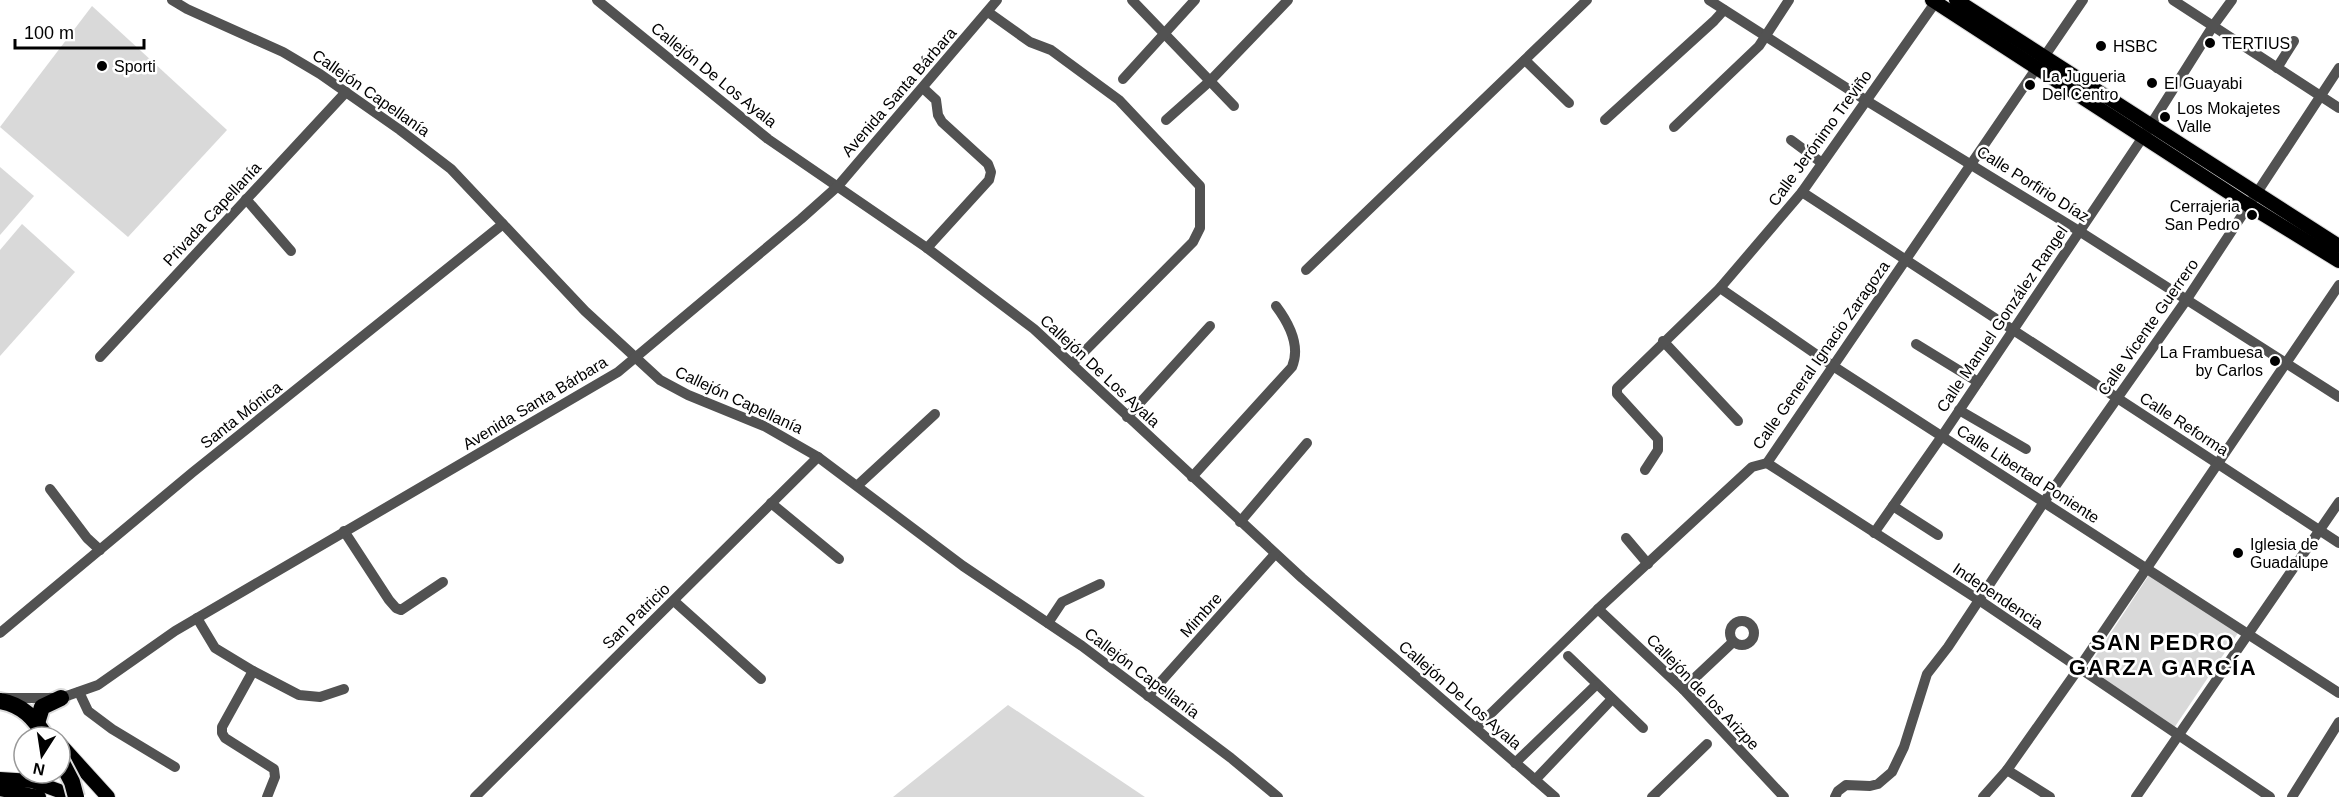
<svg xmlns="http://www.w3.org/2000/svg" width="2339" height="797" font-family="Arial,sans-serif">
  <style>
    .green { fill: #d9d9d9 }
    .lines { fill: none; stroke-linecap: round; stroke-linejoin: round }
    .major-casing { stroke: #dbdbdb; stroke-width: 16 }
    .highway-casing { stroke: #dbdbdb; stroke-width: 20 }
    .minor { stroke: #525252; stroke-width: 10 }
    .major { stroke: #000; stroke-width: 14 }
    .highway { stroke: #000; stroke-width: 16 }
    .highway-bridge-casing { stroke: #dbdbdb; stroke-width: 20; stroke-linecap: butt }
    .highway-bridge { stroke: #000; stroke-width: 16 }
    .poi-dot { fill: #000; stroke: #fff; stroke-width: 2 }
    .labels { text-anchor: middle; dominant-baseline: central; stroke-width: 5; stroke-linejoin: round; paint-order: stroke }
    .poi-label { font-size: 16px; fill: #000; stroke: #fff; text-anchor: start }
    .street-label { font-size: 16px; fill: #000; stroke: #fff }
    .district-label { font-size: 22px; font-weight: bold; letter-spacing: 1.5px; fill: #000; stroke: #fff }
  </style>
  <rect width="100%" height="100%" fill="#fff"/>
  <g class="green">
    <polygon points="92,6 227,130 128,237 0,127"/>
    <polygon points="0,167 34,196 0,235"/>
    <polygon points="22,224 75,272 0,356 0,250"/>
    <polygon points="2149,575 2238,633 2174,728 2096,675 2093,660"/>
    <polygon points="1008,705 1145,797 893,797"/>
  </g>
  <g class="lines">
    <g class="major-casing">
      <g id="major">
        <polyline points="1932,0 2248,205 2339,261"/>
        <polyline points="1956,0 2339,246"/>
        <polyline points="60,744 108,797"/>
        <polyline points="0,779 32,781 76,797"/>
        <polyline points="0,789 39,797"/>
      </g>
    </g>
    <g class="highway-casing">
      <g id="highway">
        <path d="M0,701C23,705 34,718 46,737"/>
        <polyline points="37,723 42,707 61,698"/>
      </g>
    </g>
    <g class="minor">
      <polyline points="172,0 187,9 283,52 320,74 400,130 451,169 585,311 660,380 688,395 764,426 818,457 963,566 1082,646 1231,758 1278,797"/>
      <polyline points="597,0 768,139 927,248 1034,329 1302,578 1555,797"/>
      <polyline points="1132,0 1234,106"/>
      <polyline points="1709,0 1867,101 2079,231 2339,397"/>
      <polyline points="2173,0 2339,108"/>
      <polyline points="988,12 1030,42 1051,50 1119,100 1200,186 1200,228 1193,242 1072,364"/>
      <polyline points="1525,60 1569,103"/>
      <polyline points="2277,68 2294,41"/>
      <polyline points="1123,79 1195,0"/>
      <polyline points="923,88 936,100 938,115 942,122 988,164 991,172 989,180 927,248"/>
      <polyline points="1166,120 1210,81 1288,0"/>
      <polyline points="1605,120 1714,21 1724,10"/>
      <polyline points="1674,127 1759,46 1789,0"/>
      <polyline points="1791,140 1822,163"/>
      <polyline points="1802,192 2339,543"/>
      <polyline points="246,199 291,251"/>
      <polyline points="1306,270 1587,0"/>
      <polyline points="1720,288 1833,366 2339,693"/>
      <polyline points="1663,341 1738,421"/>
      <polyline points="1916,344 1978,382"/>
      <polyline points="100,357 346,92"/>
      <polyline points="1959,410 2026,449"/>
      <polyline points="1127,417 1210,326"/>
      <polyline points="1767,463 1979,600 2270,797"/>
      <polyline points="1645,470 1658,450 1658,439 1617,394 1617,388 1720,288 1802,192 1937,0"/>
      <path d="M1192,477L1292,367C1301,346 1288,322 1276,306"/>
      <polyline points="858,485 935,414"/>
      <polyline points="50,489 87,538 100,550"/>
      <polyline points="771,503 839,559"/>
      <polyline points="1893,506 1938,535"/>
      <polyline points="1240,522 1307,443"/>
      <polyline points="344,531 389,600 396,608 401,610 443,582"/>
      <polyline points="1874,533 1942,436 2143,137 2213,26 2232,0"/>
      <polyline points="1626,538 1648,564"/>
      <polyline points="674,601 761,679"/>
      <polyline points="1598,609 1683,689 1784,797"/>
      <polyline points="197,618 215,648 253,671 299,695 320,697 344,689"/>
      <circle cx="1742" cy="633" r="12"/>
      <polyline points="1048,623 1062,602 1100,584"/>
      <polyline points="0,633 193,472 503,224"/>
      <polyline points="1568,656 1643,728"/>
      <polyline points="253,671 222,727 222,733 225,738 274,769 275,777 267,797"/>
      <polyline points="1683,689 1733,642"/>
      <polyline points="79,692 88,711 112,729 175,767"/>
      <polyline points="1148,696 1275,554"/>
      <polyline points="5,698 61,698 98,685 175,631 618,372 801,219 838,186 997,0"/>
      <polyline points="1476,728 1598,609 1752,467 1767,463 2083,0"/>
      <polyline points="1515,763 1596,685"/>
      <polyline points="2007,770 2050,797"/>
      <polyline points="1535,780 1612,699"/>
      <polyline points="475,797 818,457"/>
      <polyline points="1652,797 1707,744"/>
      <polyline points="1835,797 1838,791 1846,785 1870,786 1878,784 1892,772 1904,747 1927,674 1948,647 2044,502 2187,299 2339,68"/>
      <polyline points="1983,797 2007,770 2079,668 2339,285"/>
      <polyline points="2136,797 2339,502"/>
      <polyline points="2292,797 2339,722"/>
    </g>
    <use href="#major" class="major"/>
    <use href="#highway" class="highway"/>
    <g class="highway-bridge-casing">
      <polyline id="highway-bridge" points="60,759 72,782 76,797"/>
    </g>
    <use href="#highway-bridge" class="highway-bridge"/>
  </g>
  <g class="poi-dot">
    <circle cx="2210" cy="43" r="6"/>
    <circle cx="2101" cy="46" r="6"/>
    <circle cx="102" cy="66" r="6"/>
    <circle cx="2152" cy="83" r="6"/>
    <circle cx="2030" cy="85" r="6"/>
    <circle cx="2165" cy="117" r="6"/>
    <circle cx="2252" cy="215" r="6"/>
    <circle cx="2275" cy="361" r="6"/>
    <circle cx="2238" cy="553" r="6"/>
  </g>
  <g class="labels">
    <g class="poi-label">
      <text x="2222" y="43">TERTIUS</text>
      <text x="2113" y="46">HSBC</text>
      <text x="114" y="66">Sporti</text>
      <text x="2042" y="76">La Jugueria<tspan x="2042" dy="18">Del Centro</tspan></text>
      <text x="2164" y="83">El Guayabi</text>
      <text x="2177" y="108">Los Mokajetes<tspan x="2177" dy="18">Valle</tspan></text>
      <text x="2240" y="206" text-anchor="end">Cerrajeria<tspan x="2240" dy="18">San Pedro</tspan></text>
      <text x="2263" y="352" text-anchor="end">La Frambuesa<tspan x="2263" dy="18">by Carlos</tspan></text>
      <text x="2250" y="544">Iglesia de<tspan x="2250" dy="18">Guadalupe</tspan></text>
    </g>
    <g class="street-label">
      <text transform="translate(714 75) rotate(39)">Callejón De Los Ayala</text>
      <text transform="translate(899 92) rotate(-49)">Avenida Santa Bárbara</text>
      <text transform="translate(371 93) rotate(35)">Callejón Capellanía</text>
      <text transform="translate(1820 138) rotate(-54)">Calle Jerónimo Treviño</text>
      <text transform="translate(2033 184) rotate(32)">Calle Porfirio Díaz</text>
      <text transform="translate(212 214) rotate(-47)">Privada Capellanía</text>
      <text transform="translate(2002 319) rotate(-56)">Calle Manuel González Rangel</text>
      <text transform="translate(2148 327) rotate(-55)">Calle Vicente Guerrero</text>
      <text transform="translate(1821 355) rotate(-55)">Calle General Ignacio Zaragoza</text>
      <text transform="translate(1100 371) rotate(43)">Callejón De Los Ayala</text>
      <text transform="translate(739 400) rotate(25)">Callejón Capellanía</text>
      <text transform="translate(535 403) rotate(-31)">Avenida Santa Bárbara</text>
      <text transform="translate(241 415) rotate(-38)">Santa Mónica</text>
      <text transform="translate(2184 424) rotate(33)">Calle Reforma</text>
      <text transform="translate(2028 474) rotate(33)">Calle Libertad Poniente</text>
      <text transform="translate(1998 596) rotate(34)">Independencia</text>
      <text transform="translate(1201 615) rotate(-48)">Mimbre</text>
      <text transform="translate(636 616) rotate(-44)">San Patricio</text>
      <text transform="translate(1142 673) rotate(37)">Callejón Capellanía</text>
      <text transform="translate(1703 692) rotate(46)">Callejón de los Arizpe</text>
      <text transform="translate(1460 695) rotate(41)">Callejón De Los Ayala</text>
    </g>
    <g class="district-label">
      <text x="2163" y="642">SAN PEDRO<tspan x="2163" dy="25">GARZA GARCÍA</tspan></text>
    </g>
  </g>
  <g transform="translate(42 755) rotate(192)"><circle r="28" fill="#ffffff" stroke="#999999" stroke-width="1.5"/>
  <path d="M0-4.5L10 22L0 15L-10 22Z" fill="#000000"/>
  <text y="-9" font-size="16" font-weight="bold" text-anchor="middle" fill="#000000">N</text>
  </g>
  <path d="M15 39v9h129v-9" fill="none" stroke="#000000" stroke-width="3"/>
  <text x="24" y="39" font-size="18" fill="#000000" stroke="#ffffff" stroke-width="4.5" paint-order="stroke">100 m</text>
</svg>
